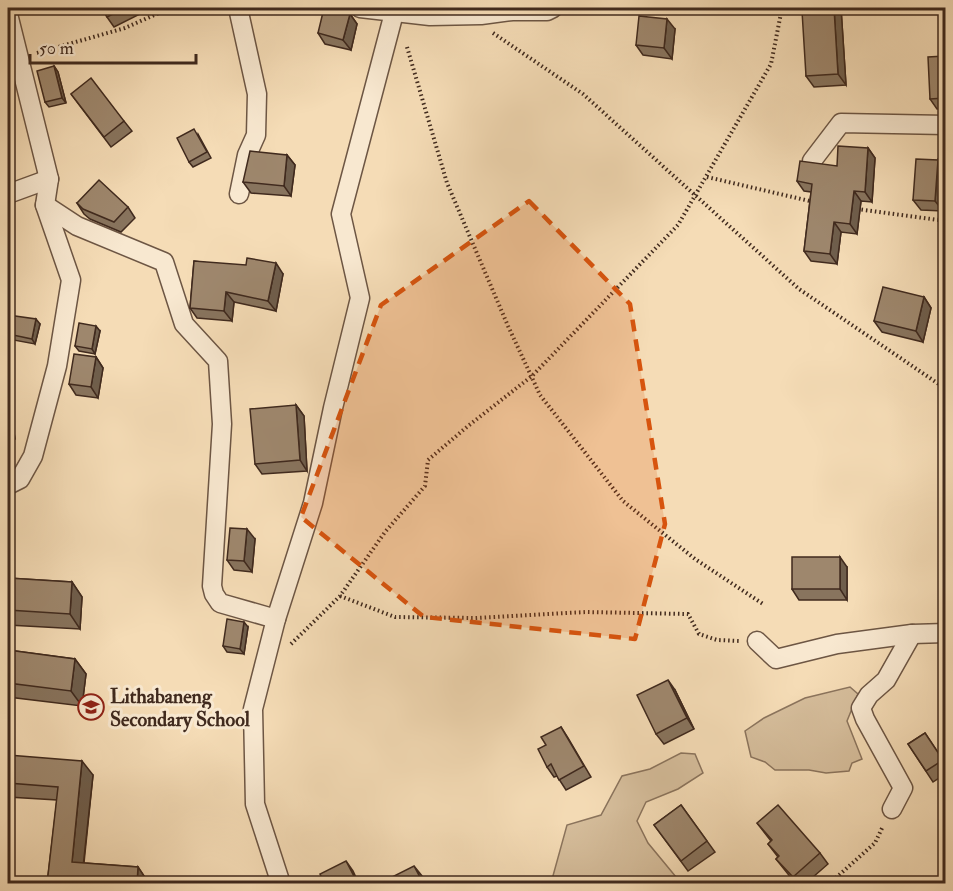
<svg xmlns="http://www.w3.org/2000/svg" width="953" height="891" font-family="'IM FELL Double Pica',serif">
  <style>
    .green { fill: #d6be9c; stroke: #8b745d; stroke-width: 1.5 }
    .lines { fill: none; stroke-linecap: round; stroke-linejoin: round }
    .street-casing { stroke: #6d5644; stroke-width: 21 }
    .path { stroke: #402a1e; stroke-width: 4; stroke-dasharray: 1.5 3; stroke-linecap: butt }
    .street { stroke: #f8e8d0; stroke-width: 18 }
    .wall { fill: #88745e; stroke: #402a1e; stroke-width: 1.5 }
    .shaded-wall { fill: #6f5e4c; stroke: #402a1e; stroke-width: 1.5 }
    .building { fill: #9e876d; stroke: #402a1e; stroke-width: 1.5 }
    .marked { fill: #d7540e; fill-opacity: 0.2; stroke: #d7540e; stroke-width: 4.5; stroke-dasharray: 12 8; stroke-linejoin: round }
    .labels { text-anchor: middle; dominant-baseline: central; stroke-width: 6; stroke-linejoin: round; paint-order: stroke }
    .poi-label { font-size: 20px; font-weight: bold; fill: #402a1e; stroke: #f8e8d0; text-anchor: start }
  </style>
  <rect width="100%" height="100%" fill="#f5dcb6"/>
  <filter id="stains"><feTurbulence type="fractalNoise" baseFrequency=".00333" numOctaves="4"/><feColorMatrix values="0 0 0 0 .2 0 0 0 0 .09 0 0 0 0 .02 0 0 0 .5 -.17"/></filter>
  <radialGradient id="worn" r=".72"><stop offset=".6" stop-color="#630" stop-opacity="0"/><stop offset="1" stop-color="#630" stop-opacity=".3"/></radialGradient>
  <g class="green">
    <polygon points="850,687 858,694 847,721 862,759 852,763 849,771 826,773 809,770 775,770 765,762 751,757 745,731 764,718 805,698"/>
    <polygon points="681,753 695,754 703,773 678,789 646,802 637,821 648,843 681,883 551,883 567,825 601,815 622,776 650,769"/>
  </g>
  <g class="lines">
    <g class="street-casing">
      <g id="street">
        <polyline points="238,8 257,94 256,135 247,155 239,194"/>
        <polyline points="360,8 430,16 481,15 512,11 547,11 553,8"/>
        <polyline points="8,14 49,179 45,205 71,280 57,366 33,456 20,479 8,485"/>
        <polyline points="812,161 841,123 946,125"/>
        <polyline points="8,194 49,179"/>
        <polyline points="45,205 77,226 164,262 184,324 218,361 222,424 212,586 214,594 220,603 276,619"/>
        <polyline points="757,641 776,659 837,644 912,634 946,633"/>
        <polyline points="892,809 903,788 865,719 861,708 869,695 886,680 912,634"/>
        <polyline points="281,884 255,804 253,709 276,619 313,503 333,408 360,298 341,214 394,13"/>
      </g>
    </g>
    <g class="path">
      <polyline points="493,33 583,94 799,289 946,389"/>
      <polyline points="407,47 447,183 508,326 540,395 623,501 695,559 763,604"/>
      <polyline points="37,53 125,28 170,8"/>
      <polyline points="707,177 814,202"/>
      <polyline points="857,209 946,221"/>
      <polyline points="340,596 395,617 475,618 586,612 688,614 699,634 717,640 740,641"/>
      <polyline points="291,644 340,596 385,532 425,486 428,460 468,426 532,376 678,225 771,64 782,8"/>
      <polyline points="829,884 875,843 883,826"/>
    </g>
    <use href="#street" class="street"/>
  </g>
  <g class="wall">
    <polygon points="102,8 142,8 144,12 114,27 107,17"/>
    <polygon points="820,8 841,8 846,85 814,87 806,76 820,10"/>
    <polygon points="350,14 357,24 351,50 325,44 318,33"/>
    <polygon points="675,29 672,59 643,55 636,45"/>
    <polygon points="945,56 945,109 937,109 930,99"/>
    <polygon points="54,66 58,72 66,103 49,107 45,102"/>
    <polygon points="71,94 124,121 132,131 111,147"/>
    <polygon points="198,134 211,158 193,167 189,162"/>
    <polygon points="868,148 875,158 872,202 861,201 857,234 841,232 837,264 811,261 804,251 811,192 804,191 797,181 837,166"/>
    <polygon points="287,155 295,165 291,196 251,193 243,182"/>
    <polygon points="938,160 945,171 943,211 921,210 913,200"/>
    <polygon points="77,203 128,207 135,218 121,232 90,219 84,214"/>
    <polygon points="194,261 283,274 276,311 234,302 232,321 197,318 190,308"/>
    <polygon points="924,297 931,308 923,342 882,332 874,321"/>
    <polygon points="8,315 40,324 35,344 8,339"/>
    <polygon points="100,331 95,354 79,351 75,346"/>
    <polygon points="96,357 103,368 98,398 76,395 69,384"/>
    <polygon points="8,393 15,439 8,440"/>
    <polygon points="296,405 304,416 307,471 262,474 255,464"/>
    <polygon points="255,539 252,572 234,570 227,560"/>
    <polygon points="847,567 847,600 799,600 792,589"/>
    <polygon points="8,578 72,582 82,597 80,629 8,625"/>
    <polygon points="248,627 244,654 227,652 223,646"/>
    <polygon points="8,650 75,659 86,674 82,706 8,697"/>
    <polygon points="675,690 694,729 664,744 656,734"/>
    <polygon points="561,727 568,738 591,777 566,790 557,776 554,777 547,767 546,745"/>
    <polygon points="925,733 945,763 945,774 933,782 908,744"/>
    <polygon points="8,755 93,775 84,863 138,867 148,882 148,884 47,884 57,800 8,797"/>
    <polygon points="681,805 715,852 688,871 654,825"/>
    <polygon points="757,823 820,853 828,864 805,884 796,884 776,859 778,857 768,844 771,841"/>
  </g>
  <g class="shaded-wall">
    <polygon points="834,8 841,8 846,85 838,74"/>
    <polygon points="350,14 357,24 351,50 343,40"/>
    <polygon points="667,19 675,29 672,59 664,48"/>
    <polygon points="54,66 58,72 66,103 62,98"/>
    <polygon points="868,148 875,158 872,202 865,192"/>
    <polygon points="287,155 295,165 291,196 284,186"/>
    <polygon points="938,160 945,171 943,211 935,201"/>
    <polygon points="854,191 861,201 857,234 850,224"/>
    <polygon points="834,222 841,232 837,264 830,254"/>
    <polygon points="276,263 283,274 276,311 268,301"/>
    <polygon points="226,292 234,302 232,321 224,311"/>
    <polygon points="924,297 931,308 923,342 916,331"/>
    <polygon points="36,319 40,324 35,344 32,339"/>
    <polygon points="96,326 100,331 95,354 92,349"/>
    <polygon points="96,357 103,368 98,398 91,387"/>
    <polygon points="8,393 15,439 8,429"/>
    <polygon points="296,405 304,416 307,471 300,460"/>
    <polygon points="247,529 255,539 252,572 244,561"/>
    <polygon points="840,557 847,567 847,600 840,589"/>
    <polygon points="72,582 82,597 80,629 70,614"/>
    <polygon points="244,622 248,627 244,654 240,649"/>
    <polygon points="75,659 86,674 82,706 71,691"/>
    <polygon points="668,680 675,690 694,729 687,718"/>
    <polygon points="82,761 93,775 82,876 72,862"/>
    <polygon points="346,861 353,871 359,884 358,884"/>
    <polygon points="414,866 422,876 425,884 423,883"/>
    <polygon points="138,867 148,882 148,884 137,884"/>
  </g>
  <g class="building">
    <polygon points="102,8 125,8 107,17"/>
    <polygon points="324,8 350,14 343,40 318,33"/>
    <polygon points="820,8 834,8 838,74 806,76 802,11 820,10"/>
    <polygon points="639,16 667,19 664,48 636,45"/>
    <polygon points="945,56 945,98 930,99 928,57"/>
    <polygon points="54,66 62,98 45,102 37,71"/>
    <polygon points="91,78 124,121 104,137 71,94"/>
    <polygon points="194,129 207,152 189,162 177,138"/>
    <polygon points="838,146 868,148 865,192 854,191 850,224 834,222 830,254 804,251 812,184 797,181 800,161 837,166"/>
    <polygon points="250,151 287,155 284,186 243,182"/>
    <polygon points="916,159 938,160 935,201 913,200"/>
    <polygon points="99,180 128,207 114,222 83,209 77,203"/>
    <polygon points="247,258 276,263 268,301 226,292 224,311 190,308 194,261 246,265"/>
    <polygon points="883,287 924,297 916,331 874,321"/>
    <polygon points="8,315 36,319 32,339 8,334"/>
    <polygon points="79,323 96,326 92,349 75,346"/>
    <polygon points="74,354 96,357 91,387 69,384"/>
    <polygon points="296,405 300,460 255,464 250,409"/>
    <polygon points="230,528 247,529 244,561 227,560"/>
    <rect x="792" y="557" width="48" height="32"/>
    <polygon points="8,578 72,582 70,614 8,610"/>
    <polygon points="227,619 244,622 240,649 223,646"/>
    <polygon points="8,650 75,659 71,691 8,683"/>
    <polygon points="668,680 687,718 656,734 637,695"/>
    <polygon points="561,727 584,766 559,780 551,764 547,767 538,749 546,745 541,737"/>
    <polygon points="925,733 943,760 926,771 908,744"/>
    <polygon points="8,755 82,761 72,862 138,867 137,884 47,884 58,787 8,783"/>
    <polygon points="681,805 707,841 681,861 654,825"/>
    <polygon points="778,805 820,853 793,877 776,859 779,856 768,844 772,840 757,823"/>
    <polygon points="346,861 358,884 325,884 320,874"/>
    <polygon points="414,866 423,883 388,884 386,880"/>
  </g>
  <path class="marked" d="M529,201L630,304L665,524L635,639L424,617L301,517L381,305Z"/>
  <defs>
    <g id="school-ring" transform="scale(1.35)"><circle r="9.5" fill="#f8e8d0" stroke="#8f2418" stroke-width="1.5"/><path d="M0-5L7-2L0 1L-7-2ZM-4 1L0 2.5L4 1V4Q0 6-4 4Z" fill="#8f2418"/></g>
  </defs>
  <g fill-rule="evenodd">
    <use href="#school-ring" x="91" y="707"/>
  </g>
  <g class="labels">
    <g class="poi-label">
      <text x="110" y="696">Lithabaneng<tspan x="110" dy="23">Secondary School</tspan></text>
    </g>
  </g>
  <rect width="953" height="891" fill="none" stroke="#f5dcb6" stroke-width="30"/>
  <rect x="9" y="9" width="935" height="873" fill="none" stroke="#402a1e" stroke-width="3"/>
  <rect x="15" y="15" width="923" height="861" fill="none" stroke="#402a1e" stroke-width="1.5"/>
  <path d="M30 54v9h166v-9" fill="none" stroke="#402a1e" stroke-width="3"/>
  <text x="39" y="54" font-size="18" fill="#402a1e" stroke="#f8e8d0" stroke-width="4.5" paint-order="stroke">50 m</text>
  <rect width="100%" height="100%" filter="url(#stains)"/>
  <rect width="100%" height="100%" fill="url(#worn)"/>
</svg>
